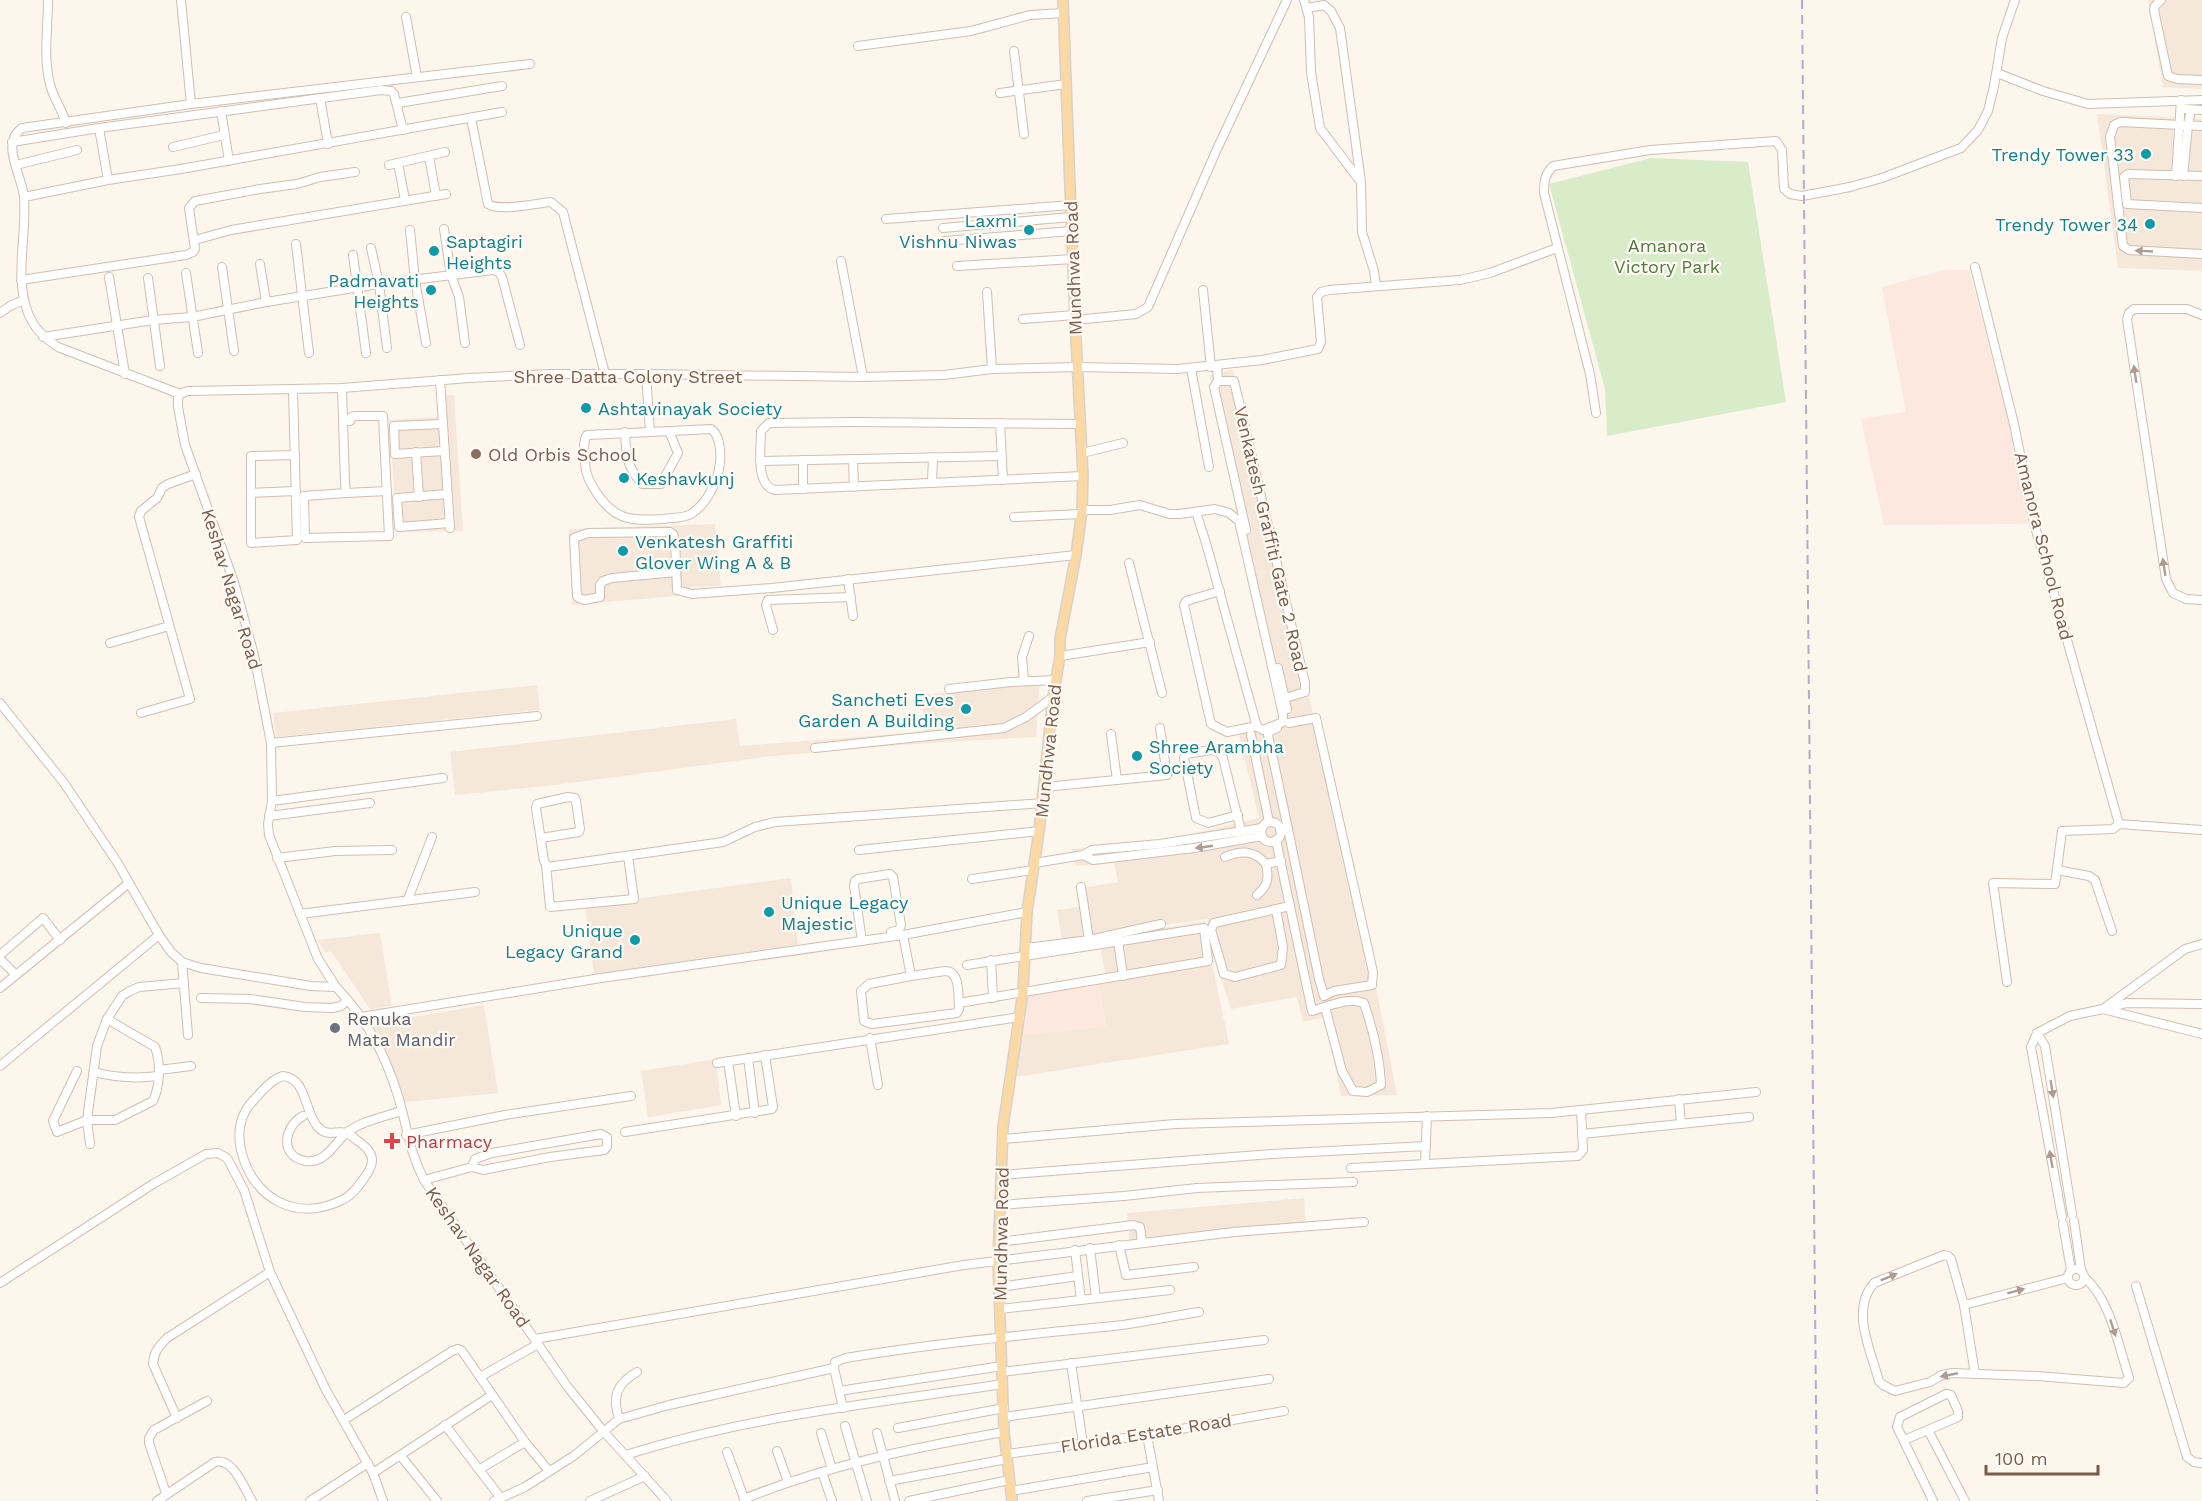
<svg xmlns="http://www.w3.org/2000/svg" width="2202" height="1501" font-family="'Work Sans',sans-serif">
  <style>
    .residential { fill: #f5e8da; fill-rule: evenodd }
    .commercial { fill: #fde8e0 }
    .green { fill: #d8ecc9 }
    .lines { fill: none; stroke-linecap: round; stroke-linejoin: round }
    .minor-casing { stroke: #d1beb0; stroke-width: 10 }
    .major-casing { stroke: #dad1cd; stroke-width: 12 }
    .minor { stroke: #fff; stroke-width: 8 }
    .major { stroke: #fbd9a5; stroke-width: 9 }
    .rail { stroke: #b9a8c9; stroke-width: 2; stroke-dasharray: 9 6; stroke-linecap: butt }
    .oneway { fill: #af9d94 }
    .culture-dot { fill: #0f9aa8; stroke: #fffaf3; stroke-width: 2 }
    .education-dot { fill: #8d6e63; stroke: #fffaf3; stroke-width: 2 }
    .worship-dot { fill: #6b7280; stroke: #fffaf3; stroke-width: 2 }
    .health-dot { fill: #e0444e; stroke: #fffaf3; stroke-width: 2 }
    .labels { text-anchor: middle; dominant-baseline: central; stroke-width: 4.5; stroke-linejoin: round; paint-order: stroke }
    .culture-label { font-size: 18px; fill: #0d838f; stroke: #fffaf3; text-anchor: end }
    .park-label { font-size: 18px; fill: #537a41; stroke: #fffaf3 }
    .street-label { font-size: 18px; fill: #7a5c4d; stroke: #fffaf3 }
    .education-label { font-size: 18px; fill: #785e54; stroke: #fffaf3; text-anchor: start }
    .worship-label { font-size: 18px; fill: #5b616d; stroke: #fffaf3; text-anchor: start }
    .health-label { font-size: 18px; fill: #be3a42; stroke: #fffaf3; text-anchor: start }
  </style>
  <rect width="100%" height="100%" fill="#fdf6ec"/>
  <g class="residential">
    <polygon points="2148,0 2202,0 2202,89 2163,87"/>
    <polygon points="2097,114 2202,119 2202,271 2118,268"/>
    <path d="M1233,370L1373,972L1397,1095L1341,1096L1325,1017L1303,1022L1297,997L1231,1009L1214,957L1106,977L1100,946L1062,940L1057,910L1085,906L1082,888L1118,882L1114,863L1076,866L1072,849L1170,839L1259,818L1239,735L1283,722L1288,723L1209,375ZM1207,919L1211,942L1205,921L1128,934L1081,938Z"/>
    <polygon points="440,395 454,395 463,531 397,532 389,420 441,417"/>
    <polygon points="715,524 721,586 689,587 689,595 572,605 569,529"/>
    <polygon points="1040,682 1036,737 1033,737 898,745 764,757 548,786 455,795 450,752 736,719 740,746 924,732 922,695"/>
    <polygon points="537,685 540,710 276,737 273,713"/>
    <polygon points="791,878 798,945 594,974 585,908 649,897"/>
    <polygon points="380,933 392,1006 370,1009 331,951 326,953 318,940"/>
    <polygon points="1212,963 1229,1044 1015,1077 1022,1035 1106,1026 1098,983"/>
    <polygon points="484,1005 498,1093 405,1102 372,1024"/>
    <polygon points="716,1059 721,1105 648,1117 641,1071"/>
    <polygon points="1304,1198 1306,1228 1130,1246 1127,1213"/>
  </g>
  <g class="commercial">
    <polygon points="1945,270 1969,270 2007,415 2028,524 1884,525 1861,419 1906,412 1882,287"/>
    <polygon points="1098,983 1106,1026 1022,1035 1027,992"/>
  </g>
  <polygon class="green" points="1651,158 1748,162 1786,402 1607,436 1605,389 1549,184"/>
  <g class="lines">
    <g class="minor-casing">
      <g id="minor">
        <path d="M48,0C48,27 43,58 50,84C53,98 62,109 66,123"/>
        <polyline points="181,0 191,104"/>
        <polyline points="1304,0 1309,17 1311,72 1320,128 1360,181"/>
        <polyline points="2161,0 2155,6 2154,10 2168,76 2177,79 2202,80"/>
        <polyline points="1307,8 1324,5 1331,11 1340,28 1361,182 1362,232 1374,271 1376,286"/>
        <polyline points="406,17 417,77"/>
        <polyline points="858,46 971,31 1030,15 1063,13"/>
        <polyline points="1014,51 1024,134"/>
        <polyline points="1997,73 2043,91 2088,104 2202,100"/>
        <polyline points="1000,93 1066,84"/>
        <polyline points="320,98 328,144"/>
        <polyline points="398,103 502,86"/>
        <polyline points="2186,109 2202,110"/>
        <polyline points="221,111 229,161"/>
        <path d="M471,118L488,204C500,212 537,203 551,202L563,212L605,374"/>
        <polyline points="2202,126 2120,122 2114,125 2110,137 2123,246 2129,250 2202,254"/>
        <polyline points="99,128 108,180"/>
        <polyline points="12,142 99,128 381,90 391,91 394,94 403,130"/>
        <polyline points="173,147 224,135"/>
        <polyline points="429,156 436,196"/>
        <polyline points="398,163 405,200"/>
        <polyline points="16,165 77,150"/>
        <polyline points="389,165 445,152"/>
        <polyline points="2176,176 2181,100"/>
        <polyline points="2183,176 2188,125 2191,110"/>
        <polyline points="2202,176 2128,174 2124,177 2127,204 2202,208"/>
        <polyline points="24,197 108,180 181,169 502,112"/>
        <polyline points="886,219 1071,205"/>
        <polyline points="943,228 1071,217"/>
        <polyline points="444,229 451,275 459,297 465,343"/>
        <polyline points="410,230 415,280 426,343"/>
        <polyline points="195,240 231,230 446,194"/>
        <polyline points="944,241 1072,231"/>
        <polyline points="296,244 309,353"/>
        <polyline points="371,248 379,284 387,348"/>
        <polyline points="353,255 366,353"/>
        <polyline points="841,261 863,377"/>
        <polyline points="260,264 266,302"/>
        <polyline points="957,266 1073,259"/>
        <polyline points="222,267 234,351"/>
        <polyline points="1975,267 2014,424 2034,523 2119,824"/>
        <polyline points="186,273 198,353"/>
        <polyline points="109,277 125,374"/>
        <polyline points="148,278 160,366"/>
        <polyline points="21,280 186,255 193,252 195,249 189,208 195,201 260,189 297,184 320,177 355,172"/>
        <polyline points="1203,290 1211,367"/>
        <polyline points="987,292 992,369"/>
        <polyline points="0,313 10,306 24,300"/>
        <polyline points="2202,315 2187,309 2134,309 2129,313 2127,319 2166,579 2173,593 2186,599 2202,600"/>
        <polyline points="1023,319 1075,315"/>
        <polyline points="1075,320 1136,314 1148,307 1217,149 1287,0"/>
        <polyline points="43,337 153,320 192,317 266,302 379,284 493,270 499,272 502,277 520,345"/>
        <polyline points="1217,366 1218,381 1214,387 1246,530"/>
        <polyline points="1191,368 1209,467"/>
        <path d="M646,374L650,432L587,435C582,442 585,453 585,462C585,474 590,482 596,492C615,521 631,521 664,519C671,518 684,518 691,514C707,504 718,481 720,463C721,452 720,435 711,429L650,432"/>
        <polyline points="440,380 450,528"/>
        <polyline points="1218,381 1234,381 1305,683 1305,692 1285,698"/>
        <polyline points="342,388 345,483 346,493 304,496 305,538 389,536 383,416 355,416 351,417 350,421 343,421"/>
        <polyline points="293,390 297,540 251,543 251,456 295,455"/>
        <polyline points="180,394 188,391 342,388 469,378 550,374 646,374 863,377 944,375 992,369 1077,367 1178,369 1262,360 1318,349 1321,342 1317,297 1321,292 1329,290 1460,280 1490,273 1557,248"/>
        <path d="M180,394L58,347C45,338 34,329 28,313C14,276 27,236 24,197C22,176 0,143 22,128L191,104L530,64"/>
        <polyline points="180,394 178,399 178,407 185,445 234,582 254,655 271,743 272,801 268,824 269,835 318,959 336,987"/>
        <path d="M1596,413L1590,374L1544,193C1544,181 1545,174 1553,166L1650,150L1776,141L1782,150L1784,189L1790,194L1802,196L1850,187L1882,178L1961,148L1978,130L1988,111L1994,86L2002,38L2015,0"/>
        <polyline points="1000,423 1003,480"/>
        <polyline points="443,424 394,426 395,454 444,451"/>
        <path d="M1080,424L854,422L769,423L761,431C761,447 755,486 775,490L1083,476"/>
        <path d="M625,432C626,456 626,465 642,484H661L678,453L669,431"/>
        <polyline points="416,452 419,497"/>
        <polyline points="1082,453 1123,443"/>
        <polyline points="853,459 854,487"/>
        <polyline points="803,460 803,489"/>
        <polyline points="760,461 1001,456"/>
        <polyline points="932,483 933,457"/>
        <polyline points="251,493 296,491"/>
        <polyline points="346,493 387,491"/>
        <polyline points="447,494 397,498 399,527 449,523"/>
        <polyline points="1082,510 1110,510 1140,505 1169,514 1179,514 1215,509 1229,513 1239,521 1283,715 1283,722 1263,730 1257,727 1206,543 1196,512"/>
        <polyline points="1014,517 1081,514"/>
        <polyline points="1129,563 1162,693"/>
        <polyline points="676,572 612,578 603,581 600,585 600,597 584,600 579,598 577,596 574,538 588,533 670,532 673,534 675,540 677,590 692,594 772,588 1076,555"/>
        <polyline points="848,579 853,616"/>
        <polyline points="1220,591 1186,601 1184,605 1211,724 1227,732 1257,726"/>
        <polyline points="773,630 766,605 768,600 851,597"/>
        <polyline points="110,643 169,626"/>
        <polyline points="1060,656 1150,642"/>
        <polyline points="1278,668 1287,709"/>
        <polyline points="1024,681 1022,657 1029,636"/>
        <polyline points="949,689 1011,682 1056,680"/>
        <path d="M0,703L64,783L117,862L159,935L171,952L182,962L201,968L311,986L336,987C367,1019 385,1054 398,1096C407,1125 409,1151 424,1180L567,1386L604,1432L667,1501"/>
        <polyline points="141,713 190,699 139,517 141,511 157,498 162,488 168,484 196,474"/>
        <polyline points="1277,728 1270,731 1268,735 1288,829"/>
        <polyline points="1111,734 1117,780"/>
        <polyline points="1251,735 1269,822"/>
        <polyline points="271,743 537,716"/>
        <polyline points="815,748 1004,728 1026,717 1053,697"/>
        <polyline points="1045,787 1167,775 1160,728"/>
        <polyline points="272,801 443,778"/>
        <polyline points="1238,815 1208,823 1196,818 1184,758 1186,754 1211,750 1219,752 1223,758 1241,831"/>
        <polyline points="269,816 370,803"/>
        <circle cx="1271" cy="832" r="10"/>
        <polyline points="1280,830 1288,829 1319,979 1324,996 1334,991 1372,985 1373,972 1316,718 1289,723"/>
        <polyline points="541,838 579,832 580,829 576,801 575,798 568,797 537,804 536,808 544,861 548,867 723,842 755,827 775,822 1043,803"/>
        <path d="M1276,840L1312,1011C1328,1006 1349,997 1364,1003C1373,1030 1380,1056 1381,1085L1367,1092L1353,1091L1342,1071L1325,1007"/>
        <polyline points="859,850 1039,831"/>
        <polyline points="1083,855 1093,860 1194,848 1262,836"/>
        <path d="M1225,857C1241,850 1254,850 1266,864L1281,861"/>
        <polyline points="277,858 335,851 392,850"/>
        <polyline points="1035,863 1083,855 1092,850 1160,844 1262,828"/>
        <polyline points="546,865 550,907 634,899 628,856"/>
        <polyline points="2057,870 2089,876 2095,880 2112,931"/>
        <polyline points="972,879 1033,870"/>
        <polyline points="1081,887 1089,940"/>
        <path d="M1257,895C1268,886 1269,877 1266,864"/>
        <polyline points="408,899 432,837"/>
        <polyline points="1276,909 1283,947 1281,965 1235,977 1224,974 1211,930 1214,923 1290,906"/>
        <polyline points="300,914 475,892"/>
        <path d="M903,935L911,976L945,971C961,971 958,997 959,1009L957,1013L872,1024L864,1021L861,991L869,984L911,976"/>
        <polyline points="862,941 854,886 855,881 858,879 890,874 893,877 901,925 899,930 891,932"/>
        <polyline points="1118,941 1123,976"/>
        <polyline points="1027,948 1089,940 1161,924"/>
        <polyline points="0,955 43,918 60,940"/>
        <polyline points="0,959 16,975"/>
        <polyline points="991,960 993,998"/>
        <polyline points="182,962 188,1035"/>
        <polyline points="2007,982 1993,883 2055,884 2062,831 2113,829 2119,824 2202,830"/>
        <polyline points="0,988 129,883"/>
        <polyline points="201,998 250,999 305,1007 332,1008 341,1006 347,1000"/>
        <polyline points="959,1003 1208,961 1204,928 967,965"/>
        <polyline points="2108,1008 2127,1003 2202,1004"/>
        <polyline points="2103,1009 2185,949 2202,944"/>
        <polyline points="361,1017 601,978 903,935 1027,912"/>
        <polyline points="2037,1033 2045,1046 2072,1214"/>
        <polyline points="870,1038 878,1085"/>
        <polyline points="748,1058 755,1113"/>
        <polyline points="728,1061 736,1116"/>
        <polyline points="717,1063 1020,1017"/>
        <polyline points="0,1066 159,935"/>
        <polyline points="159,1070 191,1066"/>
        <path d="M77,1071L53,1121L57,1132L87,1120H115L153,1101C160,1086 161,1063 155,1047L107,1019"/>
        <path d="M94,1072C117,1078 135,1079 158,1076"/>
        <path d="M283,1076C307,1079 304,1110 317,1126C327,1138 336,1130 346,1133C350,1134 355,1139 358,1141C371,1150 377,1159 367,1174C360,1184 353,1195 342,1200C296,1223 252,1198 241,1150C238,1136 239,1122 246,1110C250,1103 256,1098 261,1092C267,1086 274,1078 283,1076Z"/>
        <polyline points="1679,1099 1681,1124"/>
        <path d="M303,1116C284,1126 279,1156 305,1161C324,1164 333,1146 345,1134C358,1122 384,1117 401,1111"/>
        <polyline points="625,1132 772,1109 773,1107 765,1055"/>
        <polyline points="1582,1134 1749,1117"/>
        <polyline points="406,1135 505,1115 631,1096"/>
        <polyline points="1003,1139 1175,1124 1551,1113 1756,1092"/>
        <polyline points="90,1144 87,1120 97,1046 107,1019 122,996 128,992 139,987 184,983"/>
        <polyline points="1425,1163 1427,1116"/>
        <polyline points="1351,1168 1578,1156 1583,1150 1581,1110"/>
        <polyline points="1001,1175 1272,1154 1426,1146"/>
        <polyline points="424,1180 472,1167 483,1170 550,1157 604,1150 607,1147 607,1137 601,1134 492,1153 475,1159 472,1167"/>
        <polyline points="1000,1205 1124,1196 1197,1188 1353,1182"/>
        <polyline points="2062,1217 2031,1047 2037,1033 2070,1016 2103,1009 2202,1034"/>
        <polyline points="2074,1221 2081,1270"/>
        <polyline points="2063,1224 2071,1270"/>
        <polyline points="999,1242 1133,1225 1140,1227 1142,1242"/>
        <polyline points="1119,1245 1126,1275 1194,1267"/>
        <polyline points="1090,1248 1096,1298"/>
        <polyline points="1075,1250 1081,1300"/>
        <circle cx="2076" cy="1277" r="8"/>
        <polyline points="0,1283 153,1184 206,1154 218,1153 227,1158 244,1190 270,1272 326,1390 373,1473 383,1501"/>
        <polyline points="2136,1286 2187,1457 2194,1462 2202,1463"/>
        <polyline points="999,1287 1078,1276"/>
        <polyline points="1964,1305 2068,1278"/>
        <polyline points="1000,1309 1170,1290"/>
        <polyline points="535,1339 964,1265 1234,1232 1364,1222"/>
        <polyline points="1071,1363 1083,1444"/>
        <polyline points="1002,1372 1264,1340"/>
        <path d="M1975,1374L1964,1305L1951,1259L1948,1256L1944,1255L1874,1283C1850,1310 1871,1351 1879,1381L1883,1385L1895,1391L1930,1382L1942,1375L1952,1373L2037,1376L2124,1383L2129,1378C2119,1347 2110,1299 2085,1278"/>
        <polyline points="480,1377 538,1344"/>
        <polyline points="839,1391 1002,1366"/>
        <path d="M843,1408L834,1368L835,1362L846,1358C935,1343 1024,1335 1114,1326C1142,1323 1171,1316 1199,1312"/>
        <polyline points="1004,1417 1269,1379"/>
        <path d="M177,1418L153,1364C154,1352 158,1347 167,1338L270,1272"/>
        <path d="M619,1419C612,1397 616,1384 637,1372"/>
        <polyline points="344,1420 452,1351 458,1349 462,1351 525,1442 549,1471"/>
        <polyline points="445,1425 500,1497"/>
        <polyline points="845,1426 867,1501"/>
        <polyline points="898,1428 1004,1408"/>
        <polyline points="1928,1430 1958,1417 1958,1411 1951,1395 1946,1394 1900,1417 1897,1427 1933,1501"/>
        <polyline points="821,1433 832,1469"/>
        <polyline points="877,1433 895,1501"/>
        <polyline points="1147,1435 1159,1501"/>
        <polyline points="1904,1440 1928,1430 1965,1501"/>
        <polyline points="777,1451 788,1482"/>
        <polyline points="727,1452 745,1501"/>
        <polyline points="1007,1454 1147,1435 1284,1411"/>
        <polyline points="400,1455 437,1501"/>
        <path d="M626,1455C748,1416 877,1403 1003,1384"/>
        <polyline points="480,1469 525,1442"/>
        <polyline points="822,1472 832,1501"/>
        <polyline points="373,1473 492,1395"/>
        <polyline points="889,1481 1007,1459"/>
        <polyline points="1011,1491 1153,1467"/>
        <polyline points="166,1493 149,1443 149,1438 154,1430 207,1401"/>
        <path d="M744,1499C827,1465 917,1447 1004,1432"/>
        <path d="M157,1501L215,1462C233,1457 244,1488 252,1501"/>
        <polyline points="310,1501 368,1463"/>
        <polyline points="494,1501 525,1487 575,1455 619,1419 669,1405 834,1368"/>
        <polyline points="590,1501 645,1476"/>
        <polyline points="909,1501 1009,1480"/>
        <polyline points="1087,1501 1158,1490"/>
      </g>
    </g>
    <g class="major-casing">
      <polyline id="major" points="1012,1501 1004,1432 998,1261 1003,1127 1023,991 1027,912 1039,831 1053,697 1060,656 1060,639 1076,555 1082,510 1083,476 1075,320 1063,0"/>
    </g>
    <use href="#minor" class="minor"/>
    <use href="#major" class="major"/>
    <polyline class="rail" points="1802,0 1817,1501"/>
  </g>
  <defs><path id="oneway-solid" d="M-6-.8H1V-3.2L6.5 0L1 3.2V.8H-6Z" transform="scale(1.5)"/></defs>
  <g class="oneway">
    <use href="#oneway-solid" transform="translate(2144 251) rotate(-177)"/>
    <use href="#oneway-solid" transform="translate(2135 374) rotate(-99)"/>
    <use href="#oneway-solid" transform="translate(2164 567) rotate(-99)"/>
    <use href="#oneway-solid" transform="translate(1204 847) rotate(172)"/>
    <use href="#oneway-solid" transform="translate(2052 1089) rotate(81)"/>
    <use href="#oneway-solid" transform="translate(2051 1159) rotate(-100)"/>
    <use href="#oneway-solid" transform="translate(1889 1277) rotate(-22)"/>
    <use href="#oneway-solid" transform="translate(2016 1291) rotate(-15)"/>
    <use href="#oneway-solid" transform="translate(2113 1328) rotate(72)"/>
    <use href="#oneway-solid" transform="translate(1949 1375) rotate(169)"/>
  </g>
  <g class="culture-dot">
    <circle cx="2146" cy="154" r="6"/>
    <circle cx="2150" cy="224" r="6"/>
    <circle cx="1029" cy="230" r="6"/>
    <circle cx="434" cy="251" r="6"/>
    <circle cx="431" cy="290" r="6"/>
    <circle cx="586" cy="408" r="6"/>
    <circle cx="624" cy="478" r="6"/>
    <circle cx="623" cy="551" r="6"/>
    <circle cx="966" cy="709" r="6"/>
    <circle cx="1137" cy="756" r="6"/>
    <circle cx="769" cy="912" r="6"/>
    <circle cx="635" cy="940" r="6"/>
  </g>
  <circle class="education-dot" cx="476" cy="454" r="6"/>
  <circle class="worship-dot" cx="335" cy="1028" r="6"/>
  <path class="health-dot" d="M389 1132h6v6h6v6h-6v6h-6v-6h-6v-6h6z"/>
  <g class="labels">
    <g class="culture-label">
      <text x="2134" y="154">Trendy Tower 33</text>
      <text x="1017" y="220">Laxmi<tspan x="1017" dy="21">Vishnu Niwas</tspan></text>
      <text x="2138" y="224">Trendy Tower 34</text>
      <text x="446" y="241" text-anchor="start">Saptagiri<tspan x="446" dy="21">Heights</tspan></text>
      <text x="419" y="280">Padmavati<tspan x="419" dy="21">Heights</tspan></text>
      <text x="598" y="408" text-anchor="start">Ashtavinayak Society</text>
      <text x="636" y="478" text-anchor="start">Keshavkunj</text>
      <text x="635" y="541" text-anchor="start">Venkatesh Graffiti<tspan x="635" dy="21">Glover Wing A &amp; B</tspan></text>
      <text x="954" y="699">Sancheti Eves<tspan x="954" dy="21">Garden A Building</tspan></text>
      <text x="1149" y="746" text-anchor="start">Shree Arambha<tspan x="1149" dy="21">Society</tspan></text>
      <text x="781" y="902" text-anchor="start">Unique Legacy<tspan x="781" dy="21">Majestic</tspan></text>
      <text x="623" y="930">Unique<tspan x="623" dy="21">Legacy Grand</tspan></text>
    </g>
    <g class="park-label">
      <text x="1667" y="245">Amanora<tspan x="1667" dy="21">Victory Park</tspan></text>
    </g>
    <g class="street-label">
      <text transform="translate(1073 268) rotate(-92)">Mundhwa Road</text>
      <text x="628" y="376">Shree Datta Colony Street</text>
      <text transform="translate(1271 539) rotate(77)">Venkatesh Graffiti Gate 2 Road</text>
      <text transform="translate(2044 546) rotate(76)">Amanora School Road</text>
      <text transform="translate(232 589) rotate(73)">Keshav Nagar Road</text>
      <text transform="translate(1048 751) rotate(-84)">Mundhwa Road</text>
      <text transform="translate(1001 1234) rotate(-89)">Mundhwa Road</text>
      <text transform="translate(478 1257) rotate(55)">Keshav Nagar Road</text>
      <text transform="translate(1146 1433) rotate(-9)">Florida Estate Road</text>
    </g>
    <g class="education-label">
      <text x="488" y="454">Old Orbis School</text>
    </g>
    <g class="worship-label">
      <text x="347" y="1018">Renuka<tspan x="347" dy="21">Mata Mandir</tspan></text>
    </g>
    <g class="health-label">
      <text x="406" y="1141">Pharmacy</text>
    </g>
  </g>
  <path d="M1986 1465v9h112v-9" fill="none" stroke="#7a5c4d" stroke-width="3"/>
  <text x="1995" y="1465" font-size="18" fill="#7a5c4d" stroke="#fffaf3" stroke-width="4.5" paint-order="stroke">100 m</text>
</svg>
